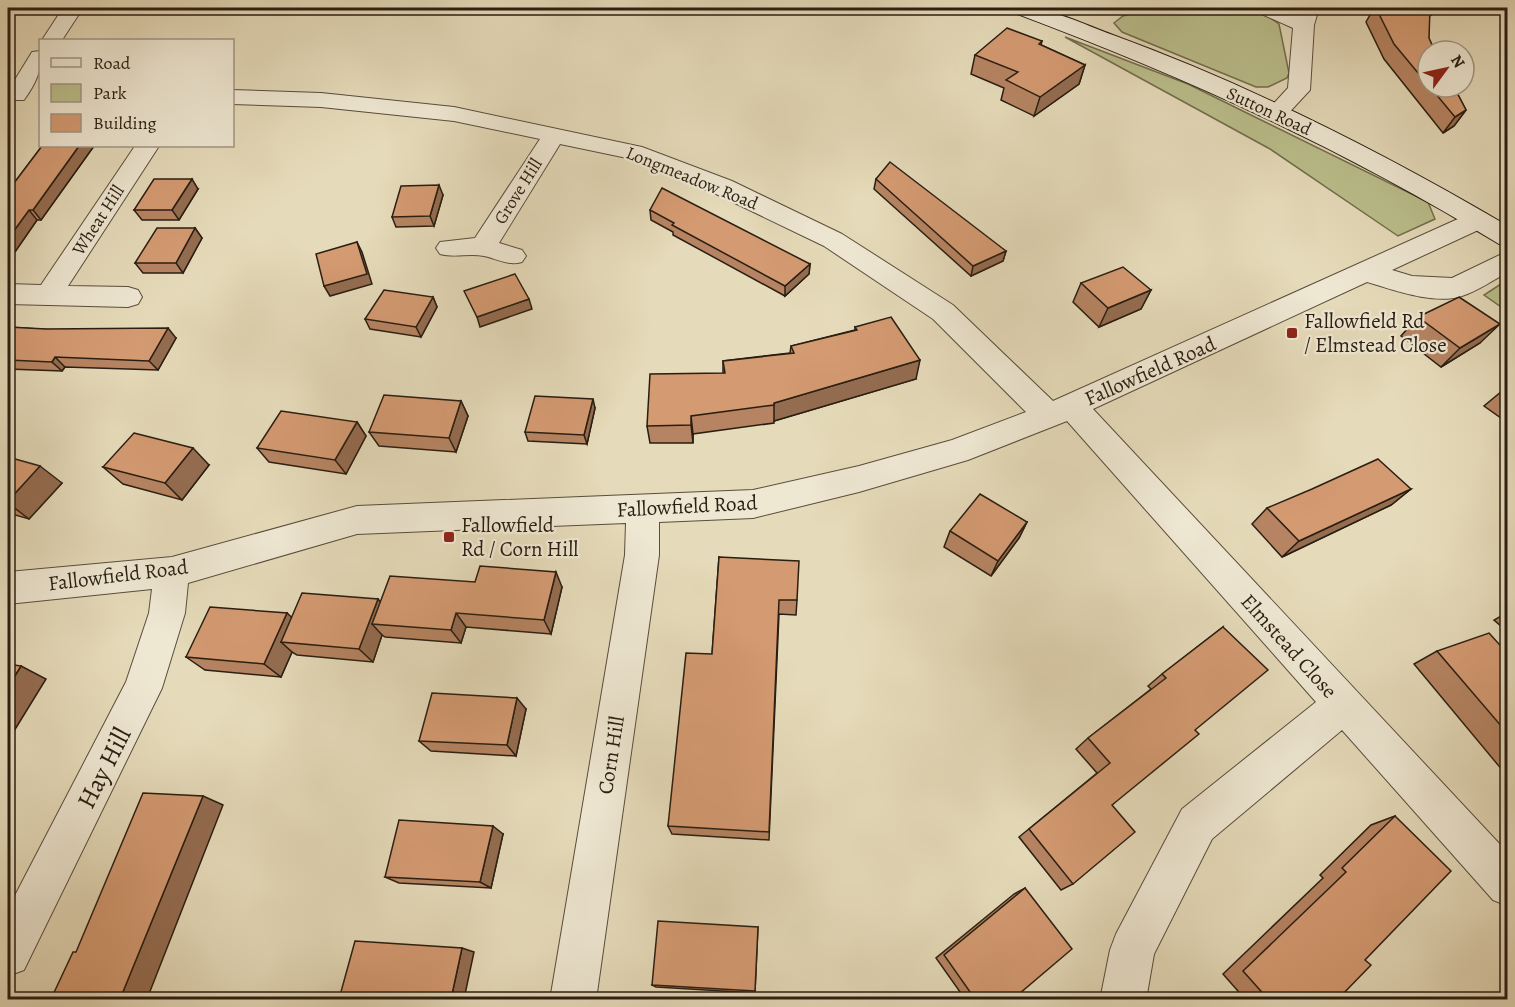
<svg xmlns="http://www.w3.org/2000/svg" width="1515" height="1007" font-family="Alegreya,serif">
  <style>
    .green { fill: #babe8b; stroke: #726e4e; stroke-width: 1.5 }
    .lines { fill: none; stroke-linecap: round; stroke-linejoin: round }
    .minor-casing { stroke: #594d3c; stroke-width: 2 }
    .secondary-casing { stroke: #2a1e12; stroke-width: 2 }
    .minor { fill: #eee7d2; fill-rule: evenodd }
    .secondary { fill: #eee7d2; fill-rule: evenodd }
    .wall { fill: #b68462; stroke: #2a1e12; stroke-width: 1.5 }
    .shaded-wall { fill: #946c50; stroke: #2a1e12; stroke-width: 1.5 }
    .building { fill: #d49a72; stroke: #2a1e12; stroke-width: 1.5 }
    .poi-dot { fill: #8f2418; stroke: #eee7d2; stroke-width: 2 }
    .labels { text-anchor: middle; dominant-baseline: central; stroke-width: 4.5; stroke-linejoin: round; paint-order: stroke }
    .far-street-label { font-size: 18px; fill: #2a1e12; stroke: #eee7d2 }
    .poi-label { font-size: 21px; fill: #2a1e12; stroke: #eee7d2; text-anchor: start }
    .street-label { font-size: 21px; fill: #2a1e12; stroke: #eee7d2 }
    .near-street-label { font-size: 26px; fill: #2a1e12; stroke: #eee7d2 }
  </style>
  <rect width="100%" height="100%" fill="#e5dab9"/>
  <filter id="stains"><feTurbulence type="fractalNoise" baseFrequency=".00333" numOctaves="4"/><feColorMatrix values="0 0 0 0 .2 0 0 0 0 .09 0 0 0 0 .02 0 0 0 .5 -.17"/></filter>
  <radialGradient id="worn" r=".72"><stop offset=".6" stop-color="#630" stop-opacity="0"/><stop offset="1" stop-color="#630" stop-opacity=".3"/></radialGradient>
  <g class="green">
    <polygon points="1244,8 1263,13 1279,24 1289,73 1287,78 1268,87 1256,87 1122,32 1114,23 1123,16 1133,13"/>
    <polygon points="1065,37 1188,84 1428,202 1435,219 1398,236 1270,149"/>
    <polygon points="1507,280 1507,311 1484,295"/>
  </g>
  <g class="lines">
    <g class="minor-casing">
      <g id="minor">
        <polygon points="63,8 83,8 62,40 42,40"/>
        <polygon points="1254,8 1280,8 1297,15 1299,8 1319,8 1314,25 1310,90 1284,118 1268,118 1265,113 1288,88 1293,28 1257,12"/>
        <path d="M40,51C42,71 36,83 24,100H8V91L29,57L32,52Z"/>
        <path d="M232,90L321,93L454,107L642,147L732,181L842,234L953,305L1053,401L1469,214L1478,212L1487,214L1491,220L1487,226L1392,270L1412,276L1452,278L1508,251V272C1493,280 1478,291 1462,296C1434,305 1394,290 1367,282L1093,409L1508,853V906L1493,900L1342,730L1212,839L1154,954L1146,1000H1100L1110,950L1116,934L1182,809L1316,702L1067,421L968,460L859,492L753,518L659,522V555L596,1000H550L625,555L626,523L357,534L188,583L185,613L162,688L24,970L8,976V909L126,682L149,613L152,589L8,604V572L172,557L357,506L753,490L859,466L952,440L1026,412L933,319L824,246L714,193L627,158L560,144L499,243L522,250L526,256L522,262C508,266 498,259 484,256C469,253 455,258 440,254L436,248L440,242L475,238L540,139L454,121L321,107L232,104Z"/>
        <polygon points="135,146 159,146 68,286 128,287 138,290 142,297 138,304 128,307 8,304 8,284 41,285"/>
      </g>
    </g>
    <g class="secondary-casing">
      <path id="secondary" d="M1009,8C1044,4 1080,23 1113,35C1250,85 1382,152 1508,226V247L1499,244C1340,147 1186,77 1012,12Z"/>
    </g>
    <use href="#minor" class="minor"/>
    <use href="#secondary" class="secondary"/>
  </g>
  <g class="wall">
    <polygon points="1374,8 1443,8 1429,16 1428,87 1454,87 1466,110 1454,126 1443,133 1384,59 1366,22"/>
    <polygon points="1042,41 1041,45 1085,65 1079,84 1034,116 1001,100 1004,88 971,74 975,55"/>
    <polygon points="42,146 94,146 41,220 37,220 8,262 8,191"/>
    <polygon points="876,179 1006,251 1003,261 971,276 874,189"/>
    <polygon points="198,189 179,220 142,220 134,210"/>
    <polygon points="443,195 434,226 396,227 392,217"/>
    <polygon points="650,210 810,264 809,274 785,296 673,235 673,232 651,220"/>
    <polygon points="195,228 202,238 183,273 143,273 135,263"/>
    <polygon points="1081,283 1151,290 1141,309 1099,327 1073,302"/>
    <polygon points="433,297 437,307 421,337 370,329 365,319"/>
    <polygon points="1418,317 1480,343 1441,367 1401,336"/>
    <polygon points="8,327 176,338 158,370 65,367 62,371 8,369"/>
    <polygon points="855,327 916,379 774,421 774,423 693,434 693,443 650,443 647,426 723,373 723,361 790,353 791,346 855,330"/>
    <polygon points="1508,386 1508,423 1484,406"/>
    <polygon points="461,401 468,416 456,452 379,446 369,432"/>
    <polygon points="595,408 587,444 528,441 525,432"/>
    <polygon points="357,422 366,436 346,474 269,462 257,448"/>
    <polygon points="8,457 62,483 29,519 8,513"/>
    <polygon points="209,465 182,500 123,484 103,467"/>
    <polygon points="1411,489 1391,505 1282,557 1252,524 1267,508"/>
    <polygon points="1027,522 1019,538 991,576 944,547 950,531"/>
    <polygon points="719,557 797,600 796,615 779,614 769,840 672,834 668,826 712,654"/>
    <polygon points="475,582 562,587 551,634 466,627 461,643 385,637 382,635 373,662 297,655 292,652 281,677 205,670 186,657 287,613 291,618 378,599 380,602"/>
    <polygon points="1508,612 1508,632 1494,620"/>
    <polygon points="1223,627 1195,730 1112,805 1073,884 1061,890 1019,837 1097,773 1076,749 1088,738 1151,689 1148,686 1162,674"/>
    <polygon points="1437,651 1508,654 1508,777 1414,664"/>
    <polygon points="526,709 516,756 431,751 419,741"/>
    <polygon points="1395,816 1365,960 1338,999 1245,999 1223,974 1323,878 1320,875 1371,825"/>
    <polygon points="503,834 491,888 399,883 385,877"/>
    <polygon points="1025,888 1013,999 965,999 936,958 1014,894"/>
    <polygon points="758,927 755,993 656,987 652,985"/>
  </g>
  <g class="shaded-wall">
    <polygon points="1429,8 1443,8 1419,22"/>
    <polygon points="1085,65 1079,84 1034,116 1040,97"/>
    <polygon points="1466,110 1454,126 1443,133 1455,117"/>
    <polygon points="79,146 94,146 41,220 33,210"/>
    <polygon points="192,179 198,189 179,220 172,210"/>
    <polygon points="439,185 443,195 434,226 430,216"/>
    <polygon points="29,210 37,220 8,262 8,239"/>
    <polygon points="195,228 202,238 183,273 176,263"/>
    <polygon points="357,242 362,252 372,284 330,296 324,286"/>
    <polygon points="1006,251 1003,261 971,276 973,266"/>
    <polygon points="810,264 809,274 785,296 785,286"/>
    <polygon points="1151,290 1141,309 1099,327 1108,308"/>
    <polygon points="433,297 437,307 421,337 416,327"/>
    <polygon points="529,299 532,309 480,327 477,317"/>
    <polygon points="1500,324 1480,343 1441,367 1460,348"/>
    <polygon points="168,328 176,338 158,370 149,361"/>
    <polygon points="55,357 65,367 62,371 52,362"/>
    <polygon points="920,360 916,379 774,421 774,403"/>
    <polygon points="593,399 595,408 587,444 584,435"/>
    <polygon points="461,401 468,416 456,452 449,438"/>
    <polygon points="691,416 693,434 693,443 691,425"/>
    <polygon points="357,422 366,436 346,474 335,460"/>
    <polygon points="193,448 209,465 182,500 165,483"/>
    <polygon points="40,466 62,483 29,519 8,503 8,501"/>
    <polygon points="1411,489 1391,505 1282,557 1299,541"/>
    <polygon points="1027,522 1019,538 991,576 998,561"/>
    <polygon points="556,572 562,587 551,634 544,620"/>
    <polygon points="378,599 390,614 372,624 382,635 373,662 359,649"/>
    <polygon points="287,613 302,627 281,642 292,652 281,677 264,664"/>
    <polygon points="456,613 466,627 461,643 451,630"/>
    <polygon points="21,666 46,679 14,731 8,729 8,687"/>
    <polygon points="517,698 526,709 516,756 507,745"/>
    <polygon points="203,796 223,805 147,999 120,999"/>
    <polygon points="493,826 503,834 491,888 480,882"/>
    <polygon points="462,948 474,952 464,999 451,999"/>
  </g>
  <g class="building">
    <polygon points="1376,8 1430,8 1429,38 1435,51 1428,51 1428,85 1394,44"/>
    <polygon points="1007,28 1042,41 1039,44 1085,65 1040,97 1006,80 1018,72 975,55"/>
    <polygon points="1430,87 1454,87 1466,110 1455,117"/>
    <polygon points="42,146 79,146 33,210 29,210 8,239 8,191"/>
    <polygon points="890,162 1006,251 973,266 876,179"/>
    <polygon points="154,179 192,179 172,210 134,210"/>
    <polygon points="439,185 430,216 392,217 401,186"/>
    <polygon points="662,188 810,264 785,286 672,225 674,223 650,210"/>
    <polygon points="157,228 195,228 176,263 135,263"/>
    <polygon points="357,242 367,274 324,286 316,254"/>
    <polygon points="1123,267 1151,290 1108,308 1081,283"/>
    <polygon points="515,274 529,299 477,317 464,291"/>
    <polygon points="384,290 433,297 416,327 365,319"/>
    <polygon points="1459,297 1500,324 1460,348 1418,317"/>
    <polygon points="891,317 920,360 774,403 774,405 691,416 691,425 647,426 650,374 725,373 723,361 794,353 791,346 857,330 855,327"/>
    <polygon points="8,327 46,329 168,328 149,361 55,357 52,362 8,360"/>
    <polygon points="384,395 461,401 449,438 369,432"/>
    <polygon points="535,396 593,399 584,435 525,432"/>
    <polygon points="281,411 357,422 335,460 257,448"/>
    <polygon points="134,433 193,448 165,483 103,467"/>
    <polygon points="8,457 40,466 8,501"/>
    <polygon points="1378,459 1411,489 1299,541 1267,508 1312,489"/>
    <polygon points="980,494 1027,522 998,561 950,531"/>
    <polygon points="719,557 799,561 797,600 779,600 769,832 668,826 686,653 712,654"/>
    <polygon points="480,566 556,572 544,620 456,613 451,630 372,624 390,576 475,582"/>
    <polygon points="302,593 378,599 359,649 281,642"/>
    <polygon points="210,607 287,613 264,664 186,657"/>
    <polygon points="1223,627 1268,670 1195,730 1199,734 1112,805 1135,832 1073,884 1029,829 1110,763 1088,738 1166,678 1162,674"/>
    <polygon points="1489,633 1508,654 1508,734 1437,651"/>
    <polygon points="8,664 21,666 8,687"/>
    <polygon points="432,693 517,698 507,745 419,741"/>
    <polygon points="143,793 203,796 120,999 51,999 73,952 76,952"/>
    <polygon points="1395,816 1451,871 1365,960 1371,965 1338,999 1268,999 1243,971 1346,872 1342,868"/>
    <polygon points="399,820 493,826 480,882 385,877"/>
    <polygon points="1025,888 1072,949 1013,999 975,999 944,955"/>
    <polygon points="658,921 758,927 755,991 652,985"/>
    <polygon points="355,941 462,948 451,999 339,999"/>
  </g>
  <g class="poi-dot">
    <rect x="1286" y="327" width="12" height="12" rx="3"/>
    <rect x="443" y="531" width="12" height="12" rx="3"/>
  </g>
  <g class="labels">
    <g class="far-street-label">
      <text transform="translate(1269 111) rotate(25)">Sutton Road</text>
      <text transform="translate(692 178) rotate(22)">Longmeadow Road</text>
      <text transform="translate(518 191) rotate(-58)">Grove Hill</text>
      <text transform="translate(98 220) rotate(-57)">Wheat Hill</text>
    </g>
    <g class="poi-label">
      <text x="1304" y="321">Fallowfield Rd<tspan x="1304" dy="24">/ Elmstead Close</tspan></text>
      <text x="461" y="525">Fallowfield<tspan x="461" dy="24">Rd / Corn Hill</tspan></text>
    </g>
    <g class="street-label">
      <text transform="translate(1150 371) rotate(-24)">Fallowfield Road</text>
      <text transform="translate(687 506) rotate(-3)">Fallowfield Road</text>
      <text transform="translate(118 575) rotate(-7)">Fallowfield Road</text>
      <text transform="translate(1289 646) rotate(48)">Elmstead Close</text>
      <text transform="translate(611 755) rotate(-81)">Corn Hill</text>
    </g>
    <g class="near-street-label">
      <text transform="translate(104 768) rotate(-63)">Hay Hill</text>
    </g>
  </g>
  <rect width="1515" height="1007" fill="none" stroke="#e5dab9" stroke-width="30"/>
  <rect x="9" y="9" width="1497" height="989" fill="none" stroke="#2a1e12" stroke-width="3"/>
  <rect x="15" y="15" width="1485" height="977" fill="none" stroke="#2a1e12" stroke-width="1.5"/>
  <rect x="39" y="39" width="195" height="108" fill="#eee7d2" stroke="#a09785" stroke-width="1.5"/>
  <rect x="51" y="58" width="30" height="9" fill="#eee7d2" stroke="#a09785" stroke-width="1.5"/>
  <text x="93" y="69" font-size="18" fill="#2a1e12">Road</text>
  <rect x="51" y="84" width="30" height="18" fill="#babe8b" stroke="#a09785" stroke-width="1.5"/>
  <text x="93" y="99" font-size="18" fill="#2a1e12">Park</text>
  <rect x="51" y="114" width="30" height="18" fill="#d49a72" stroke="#a09785" stroke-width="1.5"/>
  <text x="93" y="129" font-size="18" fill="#2a1e12">Building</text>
  <g transform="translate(1446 69) rotate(57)"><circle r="28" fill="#eee7d2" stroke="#a09785" stroke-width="1.5"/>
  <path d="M0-4.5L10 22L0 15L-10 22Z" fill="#8f2418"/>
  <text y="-9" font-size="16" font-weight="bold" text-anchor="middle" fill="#2a1e12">N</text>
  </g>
  <rect width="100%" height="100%" filter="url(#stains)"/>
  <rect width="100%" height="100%" fill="url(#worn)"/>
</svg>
